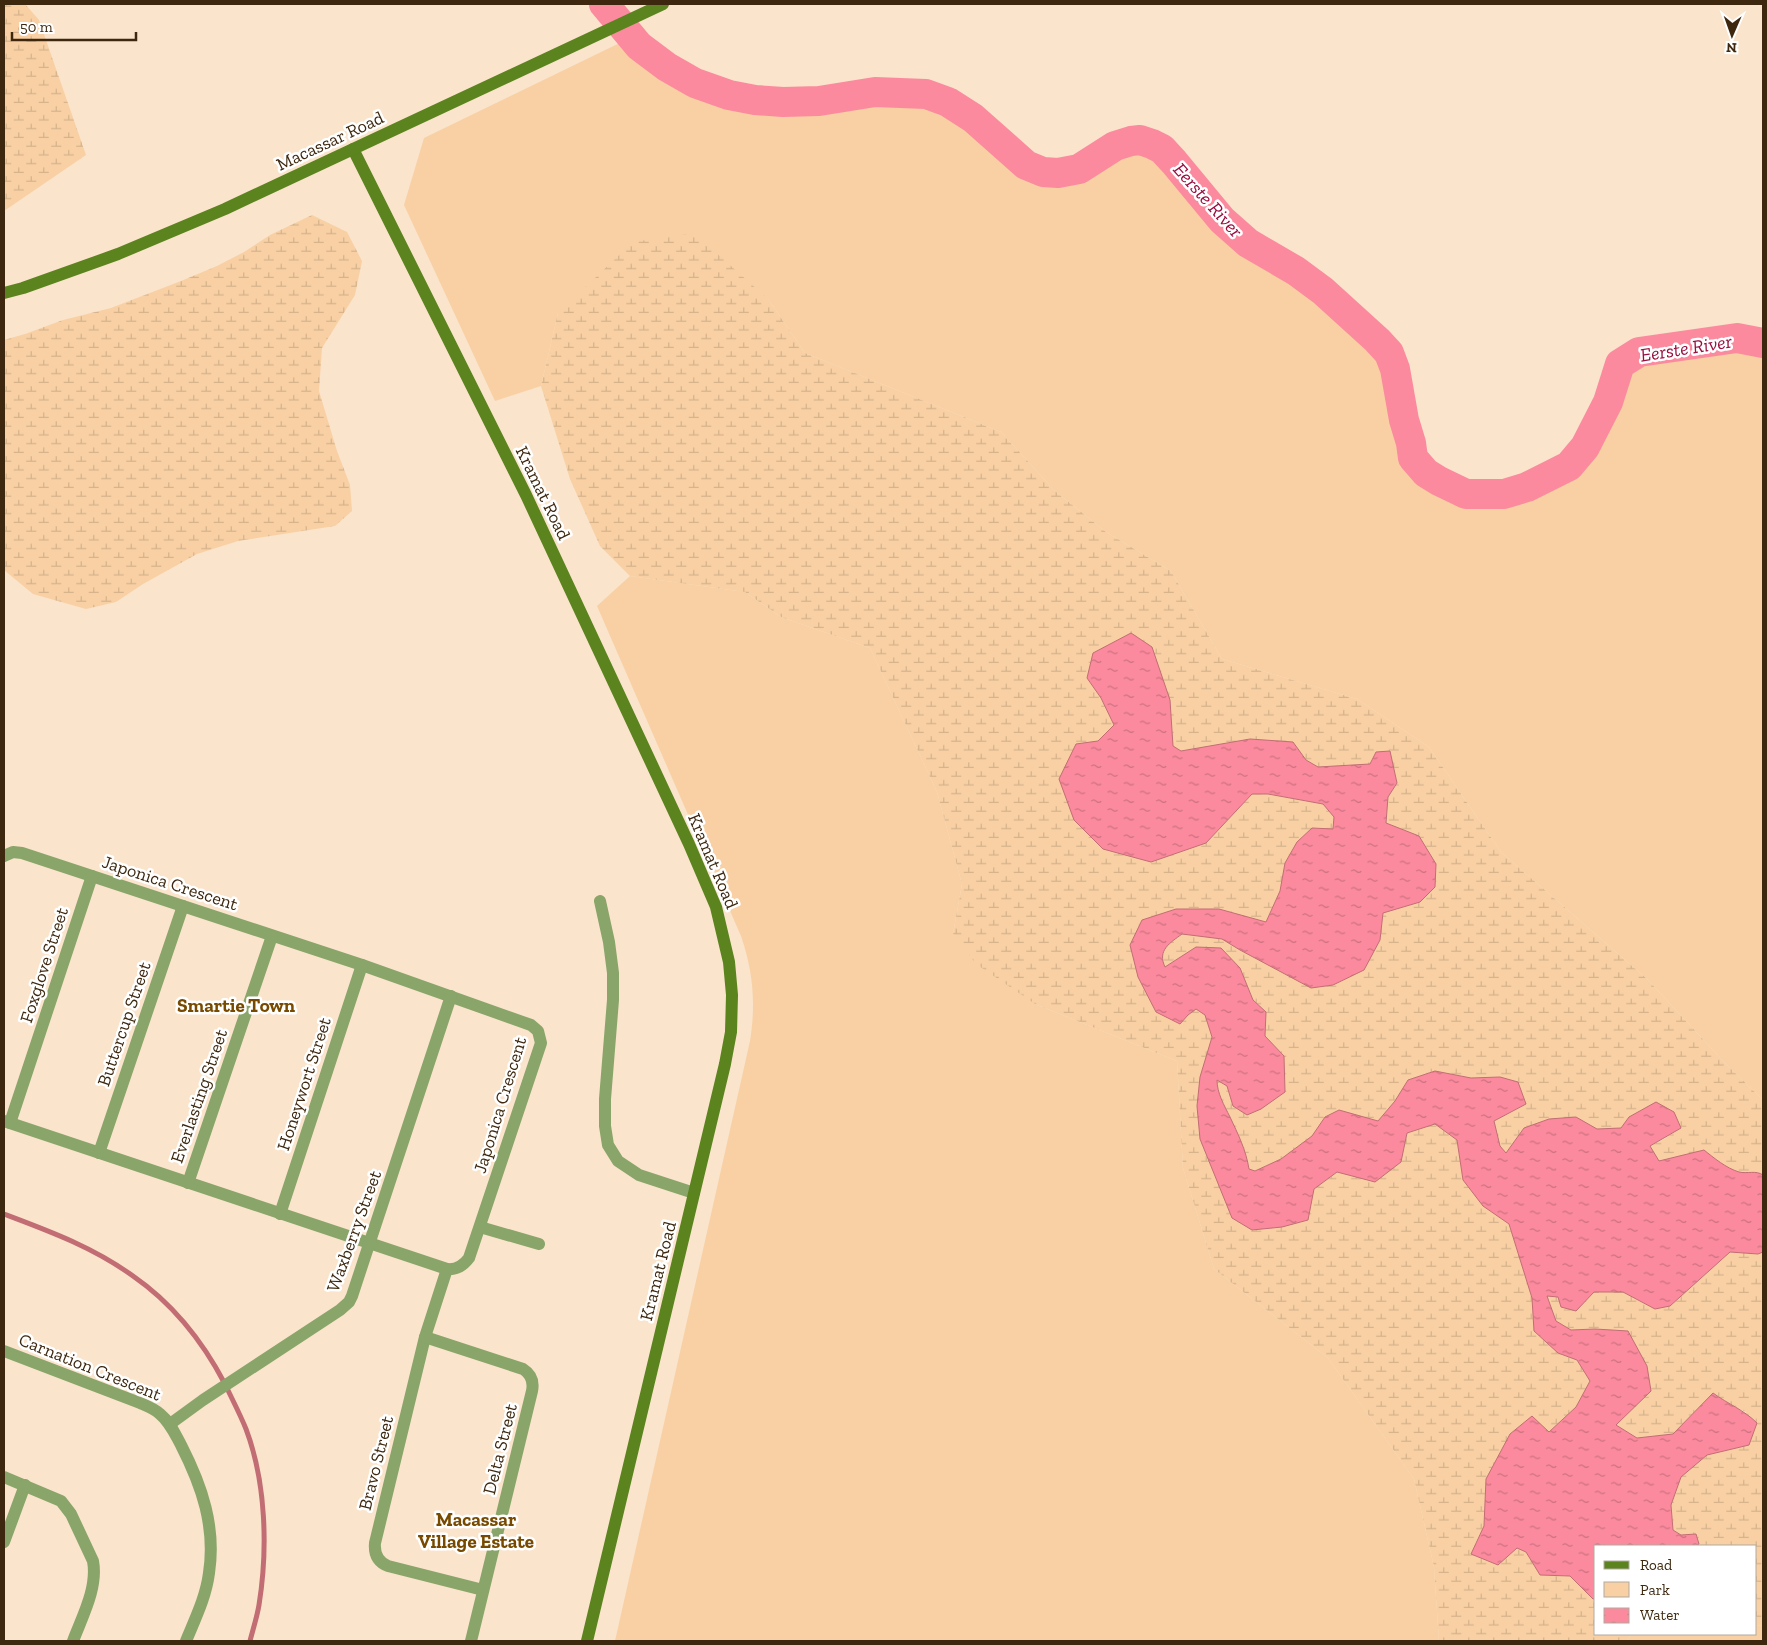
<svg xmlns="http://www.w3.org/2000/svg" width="1767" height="1645" font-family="'Zilla Slab',serif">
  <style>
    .green { fill: #f8d0a4 }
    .wetland { fill: url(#wetland-marsh) }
    .water { fill: url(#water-ripples); stroke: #c26d73 }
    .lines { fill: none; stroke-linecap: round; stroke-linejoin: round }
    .stream { stroke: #c26d73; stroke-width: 5 }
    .river { stroke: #fb8a9e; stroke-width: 30 }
    .street { stroke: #89a569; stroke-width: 12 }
    .secondary { stroke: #5b831e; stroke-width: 12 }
    .labels { text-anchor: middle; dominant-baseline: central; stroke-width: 5; stroke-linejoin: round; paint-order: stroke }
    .street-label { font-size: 18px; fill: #3d280f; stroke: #fff }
    .water-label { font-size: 19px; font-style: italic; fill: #980e3e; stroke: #fff }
    .neighbourhood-label { font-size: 19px; font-weight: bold; fill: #784a00; stroke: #fff }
  </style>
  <defs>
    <pattern id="wetland-marsh" width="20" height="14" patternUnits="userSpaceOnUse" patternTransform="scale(1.25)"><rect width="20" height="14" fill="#f8d0a4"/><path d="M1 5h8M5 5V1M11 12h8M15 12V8" fill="none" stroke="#d6b38c"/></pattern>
    <pattern id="water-ripples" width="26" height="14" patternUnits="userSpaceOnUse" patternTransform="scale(1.25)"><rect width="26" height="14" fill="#fb8a9e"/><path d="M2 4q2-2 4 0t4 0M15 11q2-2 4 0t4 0" fill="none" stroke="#cc717f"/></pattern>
  </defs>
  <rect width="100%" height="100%" fill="#fae4cc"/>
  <g class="green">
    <polygon points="632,37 639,46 667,67 695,83 729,95 755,100 783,102 819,101 875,92 926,94 948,102 973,118 1026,165 1043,172 1058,173 1079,169 1115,146 1131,141 1140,140 1152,144 1162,149 1174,162 1222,220 1248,243 1296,271 1323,291 1377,340 1389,353 1395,369 1404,419 1411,443 1413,458 1426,473 1438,481 1466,494 1504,494 1527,487 1569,465 1585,447 1608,402 1620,364 1639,352 1737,338 1763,343 1763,1100 1725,1063 1647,979 1501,852 1429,747 1357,699 1222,659 1171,571 1106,532 1055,491 1001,432 805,353 768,299 558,313 541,386 495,401 404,205 424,138"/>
    <path d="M630,576L745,592L781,617L870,648L937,792L962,884L953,934L1035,1004L1177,1061L1183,1168L1214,1269L1328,1358L1414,1479L1434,1567L1439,1641H615L750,1041C756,1004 753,971 741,936L597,606Z"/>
    <polygon points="1756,1625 1763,1626 1763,1641 1627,1641 1632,1634 1756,1634"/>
  </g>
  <g class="wetland">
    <polygon points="4,4 25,4 39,20 86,155 4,211"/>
    <polygon points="312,215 347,232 362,261 355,295 322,348 319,391 337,451 350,485 352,511 335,526 238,541 197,554 143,584 116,602 86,609 33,594 4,570 4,340 25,334 63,320 111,308 181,281 217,266 244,252 270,235"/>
    <path d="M694,233L768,299L805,353L1001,432L1055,491L1106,532L1171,571L1222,659L1357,699L1429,747L1501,852L1647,979L1725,1063L1763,1100V1175C1756,1170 1747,1174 1739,1172C1726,1168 1714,1158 1704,1150L1659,1161L1650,1146L1664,1139L1681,1127L1629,1117L1621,1128L1597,1129L1576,1117L1524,1128L1506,1153L1500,1146L1494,1121L1526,1104L1500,1077L1471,1078L1435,1071L1408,1080L1395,1101L1378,1121L1325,1117L1312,1136L1281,1159L1255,1171L1249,1169C1245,1138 1216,1105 1217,1079L1227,1086L1233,1106L1284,1056L1265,1036L1266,1012L1253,1000L1240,968L1196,947L1165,967C1158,949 1169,944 1182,934L1222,938L1240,950L1380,940L1383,913L1420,902L1419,836L1386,824L1388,797L1397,783L1370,764L1318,767L1306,760L1250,739L1181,751L1172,746L1170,700L1087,678L1101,698L1114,725L1098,741L1151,862L1206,843L1252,794H1268L1323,804L1334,817L1333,829L1285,863L1280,891L1266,922L1219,909L1130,945L1188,1015L1196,1008L1205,1015L1213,1037L1209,1049L1200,1139L1232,1218L1314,1189L1337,1172L1401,1162L1407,1133L1435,1124L1457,1140L1463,1180L1483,1206L1509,1224L1532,1298L1535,1331L1558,1353L1577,1360L1590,1381L1576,1407L1549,1432L1486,1479L1484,1526L1475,1544L1517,1547L1526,1552L1540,1575L1570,1576L1593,1599H1596V1634H1632L1627,1641H1439L1434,1567L1414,1479L1328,1358L1214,1269L1183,1168L1177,1061L1035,1004L976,964L953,934L962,884L937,792L870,648L781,617L745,592L630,576L600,546L570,479L541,386L558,313L633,242Z"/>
    <polygon points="1730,1252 1758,1254 1763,1252 1763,1626 1756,1625 1756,1546 1696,1546 1698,1544 1673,1530 1671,1505 1680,1477 1707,1455 1749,1445 1746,1412 1730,1405 1713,1393 1673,1434 1638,1438 1616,1425 1628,1331 1595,1329 1571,1330 1556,1321 1547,1296 1558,1297 1594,1292 1623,1292 1655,1309 1670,1306"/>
  </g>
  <path class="water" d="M1131,633L1152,647L1170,700L1173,746L1181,751L1250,739L1293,742L1306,760L1318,767L1370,764L1376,752L1390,751L1397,783L1388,797L1386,823L1419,836L1436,864L1435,887L1420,902L1383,913L1380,940L1364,970L1333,985L1311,988L1240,950L1222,939L1182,934C1170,943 1157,950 1165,967L1196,947L1221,948L1240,968L1253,1000L1266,1012L1265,1036L1284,1056L1285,1092L1261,1109L1247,1115L1233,1106L1227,1086L1217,1080C1217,1093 1224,1105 1230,1117C1238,1134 1246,1150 1249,1169L1255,1171L1281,1159L1312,1136L1325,1117L1339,1110L1378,1121L1395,1101L1408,1080L1435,1071L1471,1078L1500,1077L1518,1082L1526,1104L1494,1121L1500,1146L1506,1153L1524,1128L1549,1119L1576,1117L1597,1129L1621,1128L1629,1117L1656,1102L1674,1112L1681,1128L1650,1146L1659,1161L1704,1150C1714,1158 1726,1168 1739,1172C1747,1174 1756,1170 1763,1175V1252L1758,1254L1730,1252L1670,1306L1655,1309L1623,1292H1594L1576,1311L1561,1307L1558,1297L1547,1296L1556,1321L1571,1330L1595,1329L1628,1331L1647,1366L1651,1391L1616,1425L1637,1438L1673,1434L1713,1393C1728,1404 1744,1410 1757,1423L1749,1445L1707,1455L1681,1477L1671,1505L1673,1530L1681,1535L1696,1534L1699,1544L1696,1546H1596V1599H1593L1570,1576L1540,1575L1526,1552L1517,1548L1498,1565L1471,1554L1484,1526L1486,1479L1510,1434L1532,1416L1549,1432L1576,1407L1590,1381L1577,1360L1558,1353L1534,1331L1532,1298L1509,1224L1483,1206L1463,1180L1457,1140L1435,1124L1407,1133L1401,1162L1375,1182L1337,1172L1314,1189L1308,1220L1282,1227L1252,1230L1232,1218L1200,1139L1197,1106L1200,1077L1212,1037L1205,1015L1196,1009L1188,1015L1180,1024L1156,1012L1138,977L1130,945L1142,920L1176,909H1219L1266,922L1280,891L1285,863L1297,842L1312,828L1333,829L1334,817L1323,804L1268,794H1252L1206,843L1151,862L1103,849L1074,820L1059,779L1076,744L1098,741L1114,725L1101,698L1087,678L1093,653Z"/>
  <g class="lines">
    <path class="stream" d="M4,1214C49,1231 93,1247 133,1276C172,1303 203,1342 225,1384C232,1399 240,1414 246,1429C266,1482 268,1549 259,1605C257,1617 253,1629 250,1641"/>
    <polyline class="river" points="604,4 639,46 667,67 695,83 729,95 755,100 783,102 819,101 875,92 926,94 948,102 973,118 1026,165 1043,172 1058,173 1079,169 1115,146 1131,141 1140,140 1152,144 1162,149 1174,162 1222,220 1248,243 1296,271 1323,291 1377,340 1389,353 1395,369 1404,420 1411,443 1413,458 1426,473 1439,481 1466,494 1504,494 1527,487 1569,466 1585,447 1608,402 1620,364 1639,352 1737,338 1763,343"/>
    <g class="street">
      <path d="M4,856L13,852L22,853L362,965L531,1025L538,1031L541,1043L469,1258C463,1266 456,1270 447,1269L4,1121"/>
      <polyline points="600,901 609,942 613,973 613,1000 605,1099 605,1126 608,1145 618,1161 639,1175 694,1193"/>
      <polyline points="10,1123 92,876"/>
      <polyline points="99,1153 183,906"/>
      <polyline points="188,1183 272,936"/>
      <polyline points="280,1214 362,965"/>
      <polyline points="480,1227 539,1244"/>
      <path d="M447,1269L425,1337L375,1543C374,1554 378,1562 388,1566L483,1590"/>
      <path d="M425,1337L523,1369C531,1374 534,1381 532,1391L471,1641"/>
      <path d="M4,1351L140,1403C147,1406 155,1409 160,1414C170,1422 175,1434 181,1445C202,1486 216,1527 209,1573C206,1597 195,1619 186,1641"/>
      <polyline points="170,1424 203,1400 340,1310 349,1302 352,1296 451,996"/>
      <path d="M4,1477L61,1501L71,1514L93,1561C98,1588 82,1617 73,1641"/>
      <polyline points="4,1542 25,1485"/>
    </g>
    <g class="secondary">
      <polyline points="353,149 526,495 689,844 716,907 729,962 732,995 731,1032 725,1064 587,1641"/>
      <polyline points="4,293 23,288 118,254 225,209 663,4"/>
    </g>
  </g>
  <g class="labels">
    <g class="street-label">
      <text transform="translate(330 141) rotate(-25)">Macassar Road</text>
      <text transform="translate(543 493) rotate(64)">Kramat Road</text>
      <text transform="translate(713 861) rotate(67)">Kramat Road</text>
      <text transform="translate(170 883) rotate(18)">Japonica Crescent</text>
      <text transform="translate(44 965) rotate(-72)">Foxglove Street</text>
      <text transform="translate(124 1024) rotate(-71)">Buttercup Street</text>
      <text transform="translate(304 1084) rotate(-72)">Honeywort Street</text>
      <text transform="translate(199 1096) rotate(-71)">Everlasting Street</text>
      <text transform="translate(500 1105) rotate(-73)">Japonica Crescent</text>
      <text transform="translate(354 1231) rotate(-70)">Waxberry Street</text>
      <text transform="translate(658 1271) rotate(-76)">Kramat Road</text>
      <text transform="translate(90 1367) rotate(22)">Carnation Crescent</text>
      <text transform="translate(500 1449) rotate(-76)">Delta Street</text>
      <text transform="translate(376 1463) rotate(-76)">Bravo Street</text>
    </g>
    <g class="water-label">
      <text transform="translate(1208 200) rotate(48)">Eerste River</text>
      <text transform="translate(1686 348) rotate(-9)">Eerste River</text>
    </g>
    <g class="neighbourhood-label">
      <text x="236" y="1005">Smartie Town</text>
      <text x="476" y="1519">Macassar<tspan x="476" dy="22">Village Estate</tspan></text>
    </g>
  </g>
  <rect width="1767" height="1645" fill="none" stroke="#3d280f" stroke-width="10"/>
  <rect x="1594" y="1545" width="162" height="90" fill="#ffffff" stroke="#b1a99f"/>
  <rect x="1604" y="1561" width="25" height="8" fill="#5b831e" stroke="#b1a99f"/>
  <text x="1640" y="1570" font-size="15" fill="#3d280f">Road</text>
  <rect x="1604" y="1582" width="25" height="15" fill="#f8d0a4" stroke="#b1a99f"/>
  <text x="1640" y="1595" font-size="15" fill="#3d280f">Park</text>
  <rect x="1604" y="1608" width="25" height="15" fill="url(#water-ripples)" stroke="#b1a99f"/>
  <text x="1640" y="1620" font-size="15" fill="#3d280f">Water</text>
  <g transform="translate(1732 35) rotate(182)" stroke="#ffffff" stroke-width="4" paint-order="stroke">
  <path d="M0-4L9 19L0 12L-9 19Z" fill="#3d280f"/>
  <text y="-8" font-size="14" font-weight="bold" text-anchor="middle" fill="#3d280f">N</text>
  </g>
  <path d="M12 32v8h124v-8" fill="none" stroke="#3d280f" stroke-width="2.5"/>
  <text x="20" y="32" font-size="15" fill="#3d280f" stroke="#ffffff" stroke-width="4" paint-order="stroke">50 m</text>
</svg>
